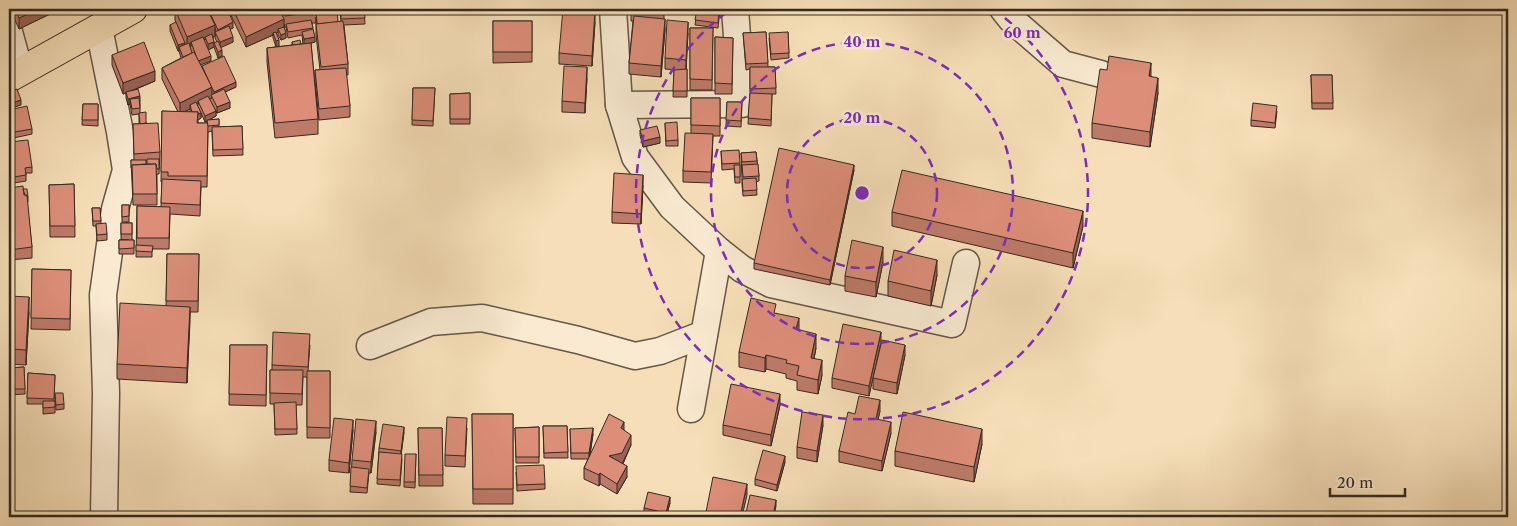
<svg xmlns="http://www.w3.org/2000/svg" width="1517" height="526" font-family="'Libre Caslon Text',serif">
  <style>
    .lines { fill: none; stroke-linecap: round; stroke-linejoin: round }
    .minor-casing { stroke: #645747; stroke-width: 29 }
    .major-casing { stroke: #332a21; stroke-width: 30 }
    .minor { stroke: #f9ead1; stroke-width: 26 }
    .major { stroke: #f6dfb8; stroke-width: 28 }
    .wall { fill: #bd7a68; stroke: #332a21; fill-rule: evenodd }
    .shaded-wall { fill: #9a6355; stroke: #332a21 }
    .building { fill: #dc8e79; stroke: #332a21 }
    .ring { fill: none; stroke: #7b2cbf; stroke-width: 2.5; stroke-dasharray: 9 6 }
    .centre { fill: #7b2cbf; stroke: #f9ead1; stroke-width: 2.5 }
    .ring-label { font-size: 15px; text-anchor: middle; font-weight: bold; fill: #7b2cbf; stroke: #f9ead1; stroke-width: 5; stroke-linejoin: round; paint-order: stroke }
  </style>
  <rect width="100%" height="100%" fill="#f6dfb8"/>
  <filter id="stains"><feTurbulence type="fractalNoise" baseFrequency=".004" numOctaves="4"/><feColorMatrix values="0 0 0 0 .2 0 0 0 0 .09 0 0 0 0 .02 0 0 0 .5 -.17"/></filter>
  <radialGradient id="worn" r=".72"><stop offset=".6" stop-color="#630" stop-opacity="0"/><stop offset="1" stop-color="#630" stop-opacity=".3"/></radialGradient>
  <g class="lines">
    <g class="minor-casing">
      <g id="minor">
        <polyline points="613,9 619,105 635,157 672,207 719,251 742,269 771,284 952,324 966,263"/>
        <polyline points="1003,9 1011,19 1063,64 1101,74"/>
        <polyline points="99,28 120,132 126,170 115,209 103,295 106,393 104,517"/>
        <polyline points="9,32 20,72"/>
        <polyline points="619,105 742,104 735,9"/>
        <polyline points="370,346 431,322 482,318 578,340 635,356 660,351 704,334"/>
        <polyline points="691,409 719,251"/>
      </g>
    </g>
    <g class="major-casing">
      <polyline id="major" points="9,78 133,9"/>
    </g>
    <use href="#minor" class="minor"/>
    <use href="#major" class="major"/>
  </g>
  <g class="wall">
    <polygon points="10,9 50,9 50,14 19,29"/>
    <path d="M175,9H227L233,28L230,29L233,42L220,47L222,56L218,58L214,47L208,50L200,65L202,68V66L236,87L225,92L230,108L217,113L216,111V116L209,120L219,119V127L242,126L243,155L213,156L212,131L208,132L207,187H201L200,216L170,214L169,249H152V257H136L137,206L161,207L162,182H161L162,111L178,112L162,79V68L181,58L179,51H178L170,31V25L176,23L175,20ZM215,28L216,32H215V38L217,42L214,43L213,37L215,36ZM190,109V112H184ZM201,113L205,122L207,121V123H198V120L201,118Z"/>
    <path d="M228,9H315L338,22L341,21L340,9H364L365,24L344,25L348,64V75H346L350,106V117L319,120L315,81V70H320L316,35V17V23H312L315,42L311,43L318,119V134L275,138L267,62V48L276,47L273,38V35L246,47ZM284,24L285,27H286L288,38L302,35L303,44H301L292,42V45L276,47L279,46L276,33L278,32V35L281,40L286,38Z"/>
    <polygon points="631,9 664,9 664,19 665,30 661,77 629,74 629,63 633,21 631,21"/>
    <polygon points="697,9 720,9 718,28 695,25"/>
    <polygon points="493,21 532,21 532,62 493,63"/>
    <polygon points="595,22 592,66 559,64 559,53"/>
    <polygon points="690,28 713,28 712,90 690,90"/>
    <polygon points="766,32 768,67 775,67 776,94 772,94 771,126 748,124 750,93 750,69 746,70 743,33"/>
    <polygon points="788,32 789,58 771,60 769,38"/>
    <polygon points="688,33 686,69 687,69 687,97 673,97 674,70 665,69 665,58"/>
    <polygon points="715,37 733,38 732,94 715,94"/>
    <polygon points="112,55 155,81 134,90 140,101 140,112 146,123 160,152 159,174 157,174 157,205 133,205 131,160 134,160 133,124 139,124 139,114 132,115 130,104 128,105 126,98 126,93 123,94 112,65"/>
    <polygon points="1311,75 1332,75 1333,109 1312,109"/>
    <polygon points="1151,77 1158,93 1150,147 1092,138 1092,123"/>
    <polygon points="587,78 585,113 562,112 562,101"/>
    <polygon points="413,88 435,88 433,126 412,125"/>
    <polygon points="470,93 470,124 450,124 450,94"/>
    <polygon points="691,98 720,98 720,136 713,136 711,183 683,182 683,171 691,133"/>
    <polygon points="727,102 742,102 741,127 726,126"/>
    <polygon points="83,104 98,104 98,126 82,125"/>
    <polygon points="9,110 32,129 32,134 9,139"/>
    <polygon points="1277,111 1275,128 1251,126 1251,120"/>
    <polygon points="665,123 678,140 678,146 666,146"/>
    <polygon points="640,130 660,143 643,147 640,135"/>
    <polygon points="9,142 32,167 32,173 26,173 26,181 14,183 13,181 13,185 9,185"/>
    <polygon points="721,151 740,163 740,183 735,183 734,169 722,170"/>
    <polygon points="756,152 759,176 759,181 756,182 757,195 743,196 742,184 742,179 741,153"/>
    <polygon points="854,170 830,285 754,269 754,263"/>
    <polygon points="74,184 75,237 50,237 49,185"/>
    <polygon points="643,185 641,224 612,223 612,212"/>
    <polygon points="9,188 23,190 28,197 28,202 27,202 32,247 32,258 9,260"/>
    <rect x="122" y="205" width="7" height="17"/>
    <polygon points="92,208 100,208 101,223 107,234 107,240 97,241 96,226 93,226"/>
    <polygon points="892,212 1083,226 1073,268 892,226"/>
    <polygon points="121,223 132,223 132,240 134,240 134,254 119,254 119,240 129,240 121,240"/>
    <polygon points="167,254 199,254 198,312 190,312 187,383 117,379 117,364 166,306"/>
    <polygon points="883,262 876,297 845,291 845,276"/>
    <polygon points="32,269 71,270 70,330 31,329"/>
    <polygon points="937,275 931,306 888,296 888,281"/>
    <polygon points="9,296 29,312 26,365 11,364 10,366 9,366"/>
    <polygon points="776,313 799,330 816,348 814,359 822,375 818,394 797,390 797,381 786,378 786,374 766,369 765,372 739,367 739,352"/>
    <polygon points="881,332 869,396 832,388 832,378"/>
    <polygon points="230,345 267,345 266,406 229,405"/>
    <polygon points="310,345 308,371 330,371 330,438 307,438 307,377 303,377 302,405 296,405 297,434 275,435 274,404 270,404 270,370 272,370 272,365"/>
    <polygon points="905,355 897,394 873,389 873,378"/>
    <polygon points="24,367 25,394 9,395 9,368"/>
    <polygon points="28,373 55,375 54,401 55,401 55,413 43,414 43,404 27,404"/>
    <polygon points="55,393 64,404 64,409 56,410"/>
    <polygon points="780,405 771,446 723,435 723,425"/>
    <polygon points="880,411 878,419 891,433 882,471 839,462 839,451 855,414"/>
    <polygon points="472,414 513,414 513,504 473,504"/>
    <polygon points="823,425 817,462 797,458 797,447"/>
    <polygon points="543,426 567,426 568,458 544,458"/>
    <polygon points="539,427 539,463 516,463 515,428"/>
    <polygon points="418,428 442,428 443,486 419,486"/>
    <polygon points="467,428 465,467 445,466 445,455"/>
    <polygon points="570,429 593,434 590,456 624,430 631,445 623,464 627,477 617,494 600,484 599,486 584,479 584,468 588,459 571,459"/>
    <polygon points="353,430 349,473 329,471 329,460"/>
    <polygon points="376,432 371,473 369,473 367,493 350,492 352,460"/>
    <polygon points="404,432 401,454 402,460 400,486 377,484 379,448"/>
    <polygon points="982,444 974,482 895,466 895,451"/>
    <polygon points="416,454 415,488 404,487 404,482"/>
    <polygon points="785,462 777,491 755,485 755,479"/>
    <polygon points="516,472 545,484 545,489 517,491"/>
    <polygon points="670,503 666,517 658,517 644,514 644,508"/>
  </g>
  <g class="shaded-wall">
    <polygon points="39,9 50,9 50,14 19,29 19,18"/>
    <polygon points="595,11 595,22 592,66 592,56"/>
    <polygon points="284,19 284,30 278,29 278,32 273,35 273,33 273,35 246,47 246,37"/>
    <polygon points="665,19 665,30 661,77 661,66"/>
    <polygon points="233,22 233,28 218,35 218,30"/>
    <polygon points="688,22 688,33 686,71 686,60"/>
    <polygon points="215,25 215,36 206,40 205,37 205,40 192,46 191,42 191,46 187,48 187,37"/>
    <polygon points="286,33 286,38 281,40 281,35"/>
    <polygon points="233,37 233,42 220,48 220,42"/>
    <polygon points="315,37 315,42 304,45 304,39"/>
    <polygon points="279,40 279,46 276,47 276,41"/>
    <polygon points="214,42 214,47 208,50 208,44"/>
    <polygon points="185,43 185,49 179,47 179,51 178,51 178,45"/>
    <polygon points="222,50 222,56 218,58 218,52"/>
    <polygon points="211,56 211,61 198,66 198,61"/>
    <polygon points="1151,63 1151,78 1149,76"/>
    <polygon points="587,67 587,78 585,113 585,103"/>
    <polygon points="155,71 155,81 123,94 123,83"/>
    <polygon points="1158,78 1158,93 1150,147 1150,132"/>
    <polygon points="236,82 236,87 214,97 214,92"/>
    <polygon points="212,87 212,98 199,104 198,101 198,105 191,108 190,105 190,109 180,114 180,103"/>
    <polygon points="140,96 140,101 131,104 130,99 130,104 128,105 128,99"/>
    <polygon points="21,100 21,105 9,109 9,104"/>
    <polygon points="230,102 230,108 217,113 217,107"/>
    <polygon points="216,111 216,116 205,122 205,116"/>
    <polygon points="201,113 201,118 198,120 194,116"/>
    <polygon points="660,137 660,143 643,147 643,141"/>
    <polygon points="854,165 854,170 830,285 830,280"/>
    <polygon points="643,175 643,185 641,224 641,214"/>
    <polygon points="1083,211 1083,226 1073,268 1073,253"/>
    <polygon points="883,247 883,262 876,297 876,282"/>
    <polygon points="937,260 937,275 931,306 931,291"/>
    <polygon points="29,297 29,312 26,365 26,350"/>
    <polygon points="190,307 190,322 187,383 187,368"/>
    <polygon points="799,318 799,333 796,329"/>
    <polygon points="881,332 881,343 869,396 869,386"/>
    <polygon points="816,334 816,348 811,373 811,358"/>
    <polygon points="905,345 905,355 897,394 897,383"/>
    <polygon points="766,355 766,369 765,372 765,358"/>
    <polygon points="822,360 822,375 818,394 818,380"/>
    <polygon points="780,394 780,405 771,446 771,435"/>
    <polygon points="880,400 880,411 876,429 876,419"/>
    <polygon points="823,415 823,425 817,462 817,451"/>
    <polygon points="353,420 353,430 349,473 349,463"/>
    <polygon points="376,421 376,432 371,473 371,462"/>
    <polygon points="624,422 624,432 621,428"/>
    <polygon points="891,422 891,433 882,471 882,461"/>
    <polygon points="404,427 404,432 401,456 401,451"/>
    <polygon points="593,428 593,434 589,459 589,453"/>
    <polygon points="982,429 982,444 974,482 974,467"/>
    <polygon points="631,435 631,445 622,464 609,456"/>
    <polygon points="785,456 785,462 777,491 777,485"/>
    <polygon points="627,466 627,477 617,494 617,484"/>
    <polygon points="600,473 600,484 599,486 599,475"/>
    <polygon points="747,484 747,495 742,517 740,517"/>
    <polygon points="670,497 670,503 666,517 666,513"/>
    <polygon points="776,500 776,506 774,517 773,517"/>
  </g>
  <g class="building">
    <polygon points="15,9 39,9 19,18"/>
    <polygon points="175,9 207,9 215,25 187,37"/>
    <polygon points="208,9 227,9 233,22 218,30"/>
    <polygon points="233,9 279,9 284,19 246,37"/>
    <polygon points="282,9 315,9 316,12 285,16"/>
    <polygon points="316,9 337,9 338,22 317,24"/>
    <polygon points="341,9 364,9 365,18 341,19"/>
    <polygon points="563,9 595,11 592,56 559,53"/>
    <polygon points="631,9 663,9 663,13 631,10"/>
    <polygon points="697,9 719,9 718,23 695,20"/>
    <polygon points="634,16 665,19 661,66 629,63"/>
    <polygon points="311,20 313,28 288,32 286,24"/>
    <polygon points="667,20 688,22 686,60 665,58"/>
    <polygon points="343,21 348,64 321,67 316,24"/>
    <rect x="493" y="21" width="39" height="31"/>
    <polygon points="176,22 185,43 178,45 170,25"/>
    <polygon points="229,26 233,37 220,42 215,32"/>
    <polygon points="284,27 286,33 281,35 278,29"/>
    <polygon points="690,28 713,28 712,80 690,79"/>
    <polygon points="313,29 315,37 304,39 302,32"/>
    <polygon points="276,32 279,40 276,41 273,33"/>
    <polygon points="766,32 768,63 746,64 743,33"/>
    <polygon points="788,32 789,53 771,54 769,33"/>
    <polygon points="212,34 214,42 208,44 205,37"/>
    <polygon points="203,37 211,56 198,61 191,42"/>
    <polygon points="715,37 733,38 732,84 715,83"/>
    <polygon points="300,40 301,44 293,45 292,42"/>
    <polygon points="218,41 222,50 218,52 214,43"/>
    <polygon points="144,42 155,71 123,83 112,55"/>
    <polygon points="189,43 192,53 183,57 179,47"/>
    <polygon points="311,43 318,119 275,123 267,48"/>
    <polygon points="194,52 212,87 180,103 162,68"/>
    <polygon points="224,56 236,82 214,92 202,66"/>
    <polygon points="1109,56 1151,63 1149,76 1158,78 1150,132 1092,123 1100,69 1107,70"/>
    <polygon points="564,66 587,67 585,103 562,101"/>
    <polygon points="750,67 775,67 776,88 750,89"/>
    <polygon points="346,68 350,106 319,109 315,70"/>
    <polygon points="687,69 687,91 673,91 674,70"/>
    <polygon points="1311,75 1332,75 1333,103 1312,103"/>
    <polygon points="413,88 435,88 433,121 412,120"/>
    <polygon points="17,89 21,100 9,104 9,92"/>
    <polygon points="138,89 140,96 128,99 126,92"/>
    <polygon points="224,89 230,102 217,107 211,95"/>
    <polygon points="470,93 470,119 450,119 450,94"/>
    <polygon points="750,93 772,94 771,120 748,118"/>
    <polygon points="208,96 216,111 205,116 198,101"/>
    <polygon points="139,98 140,108 132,109 130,99"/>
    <polygon points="691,98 720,98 720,126 691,125"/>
    <polygon points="196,102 201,113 198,114 198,112 192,112 190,105"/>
    <polygon points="727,102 742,102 741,121 726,120"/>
    <polygon points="1253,103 1277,106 1275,123 1251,120"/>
    <polygon points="83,104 98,104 98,120 82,120"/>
    <polygon points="27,106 32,129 9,133 9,110"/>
    <polygon points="162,111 198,112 197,123 208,123 207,176 168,176 168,172 161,172"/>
    <polygon points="146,112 146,123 140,124 139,113"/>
    <polygon points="219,119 219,125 208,126 207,120"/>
    <polygon points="677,122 678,140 666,141 665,123"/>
    <polygon points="158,123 160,152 134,154 133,124"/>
    <polygon points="242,126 243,149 213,150 212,127"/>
    <polygon points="657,126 660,137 643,141 640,130"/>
    <polygon points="685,133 713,134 711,172 683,171"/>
    <polygon points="28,140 32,167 25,168 26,175 14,177 12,170 13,179 9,180 9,142"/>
    <polygon points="779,148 854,165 830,280 754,263"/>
    <polygon points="739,150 740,163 722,164 721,151"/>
    <polygon points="756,152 757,161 742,162 741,153"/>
    <polygon points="147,159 159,159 159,169 157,169 156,164 147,164"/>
    <polygon points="131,160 146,160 146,164 132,165 132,168 131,168"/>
    <polygon points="156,164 157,194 133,194 132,165"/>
    <polygon points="758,164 759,176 743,177 742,165"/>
    <polygon points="734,165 740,165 740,177 735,177"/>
    <polygon points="902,170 1083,211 1073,253 892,212"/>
    <polygon points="614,173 643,175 641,214 612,212"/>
    <polygon points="756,178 757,190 743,191 742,179"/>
    <polygon points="162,179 201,181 200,205 161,203"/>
    <polygon points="74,184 75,226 50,226 49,185"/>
    <polygon points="23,186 24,195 27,195 32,247 9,250 9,188"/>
    <polygon points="23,189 27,189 28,197 27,197 27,195 25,195"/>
    <polygon points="122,205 129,205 129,216 122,217"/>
    <polygon points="137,206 170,207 169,238 137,238"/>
    <polygon points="92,208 100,208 101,221 93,221"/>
    <polygon points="106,223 107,234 97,235 96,224"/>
    <rect x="121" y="223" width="11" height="11"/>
    <polygon points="119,240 134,240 134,248 119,249"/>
    <polygon points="852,240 883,247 876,282 845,276"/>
    <polygon points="136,245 153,246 152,252 136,251"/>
    <polygon points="894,250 937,260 931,291 888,281"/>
    <polygon points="167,254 199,254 198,301 166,301"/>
    <polygon points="32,269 71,270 70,319 31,318"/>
    <polygon points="9,296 29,297 26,350 11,349 10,351 9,351"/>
    <polygon points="751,298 776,304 774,313 799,318 796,329 816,334 811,358 822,360 818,380 797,375 799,366 786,363 787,360 766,355 765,358 739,352"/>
    <polygon points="120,303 190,307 187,368 117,364"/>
    <polygon points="843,324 881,332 869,386 832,378"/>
    <polygon points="273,332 310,334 308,367 272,365"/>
    <polygon points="882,340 905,345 897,383 873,378"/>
    <polygon points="230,345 267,345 266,395 229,394"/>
    <polygon points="24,367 25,389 9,389 9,368"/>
    <polygon points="270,370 303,370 302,394 270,393"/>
    <polygon points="307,371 330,371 330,428 307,427"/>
    <polygon points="28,373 55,375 54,399 27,398"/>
    <polygon points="731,384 780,394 771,435 723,425"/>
    <polygon points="55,393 63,393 64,404 56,405"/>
    <polygon points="859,396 880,400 876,419 891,422 882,461 839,451 848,412 855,414"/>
    <polygon points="43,401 55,401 55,407 43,408"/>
    <polygon points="296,402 297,429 275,429 274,403"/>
    <polygon points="802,412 823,415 817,451 797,447"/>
    <polygon points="903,412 982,429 974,467 895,451"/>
    <polygon points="472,414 513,414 513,489 473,489"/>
    <polygon points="609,414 624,422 621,428 631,435 622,453 609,456 627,466 617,484 600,473 599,475 584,468"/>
    <polygon points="447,417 467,418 465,456 445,455"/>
    <polygon points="334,418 353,420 349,463 329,460"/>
    <polygon points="356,419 376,421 371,462 352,460"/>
    <polygon points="383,424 404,427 401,451 379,448"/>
    <polygon points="543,426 567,426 568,452 544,453"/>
    <polygon points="539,427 539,457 516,457 515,428"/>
    <polygon points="418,428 442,428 443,475 419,475"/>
    <polygon points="593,428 589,453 571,453 570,429"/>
    <polygon points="763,450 785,456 777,485 755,479"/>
    <polygon points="379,452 402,454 400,480 377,479"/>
    <polygon points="405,454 416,454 415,482 404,482"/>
    <polygon points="544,465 545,484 517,485 516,466"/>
    <polygon points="351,467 369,469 367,488 350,486"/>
    <polygon points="713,477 747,484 740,517 705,517"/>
    <polygon points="648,492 670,497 666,513 644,508"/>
    <polygon points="750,495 776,500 773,517 745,517"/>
    <polygon points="634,514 646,517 633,517"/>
  </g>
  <g class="ring">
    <circle cx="862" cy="193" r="75"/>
    <circle cx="862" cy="193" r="151"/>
    <path d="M993 9A226 226 0 1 1 731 9"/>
  </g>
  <circle cx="862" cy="193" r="8" class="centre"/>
  <g class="ring-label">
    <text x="1022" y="38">60 m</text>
    <text x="862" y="47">40 m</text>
    <text x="862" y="123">20 m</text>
  </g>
  <rect width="1517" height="526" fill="none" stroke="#f6dfb8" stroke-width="30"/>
  <rect x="10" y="10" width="1497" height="506" fill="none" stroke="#332a21" stroke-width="2.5"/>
  <rect x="15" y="15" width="1487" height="496" fill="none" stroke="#332a21"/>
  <path d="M1330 488v8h75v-8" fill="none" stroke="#332a21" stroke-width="2.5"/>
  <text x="1337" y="488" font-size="15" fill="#332a21" stroke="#f9ead1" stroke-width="4" paint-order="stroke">20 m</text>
  <rect width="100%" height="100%" filter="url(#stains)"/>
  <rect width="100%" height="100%" fill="url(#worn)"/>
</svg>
